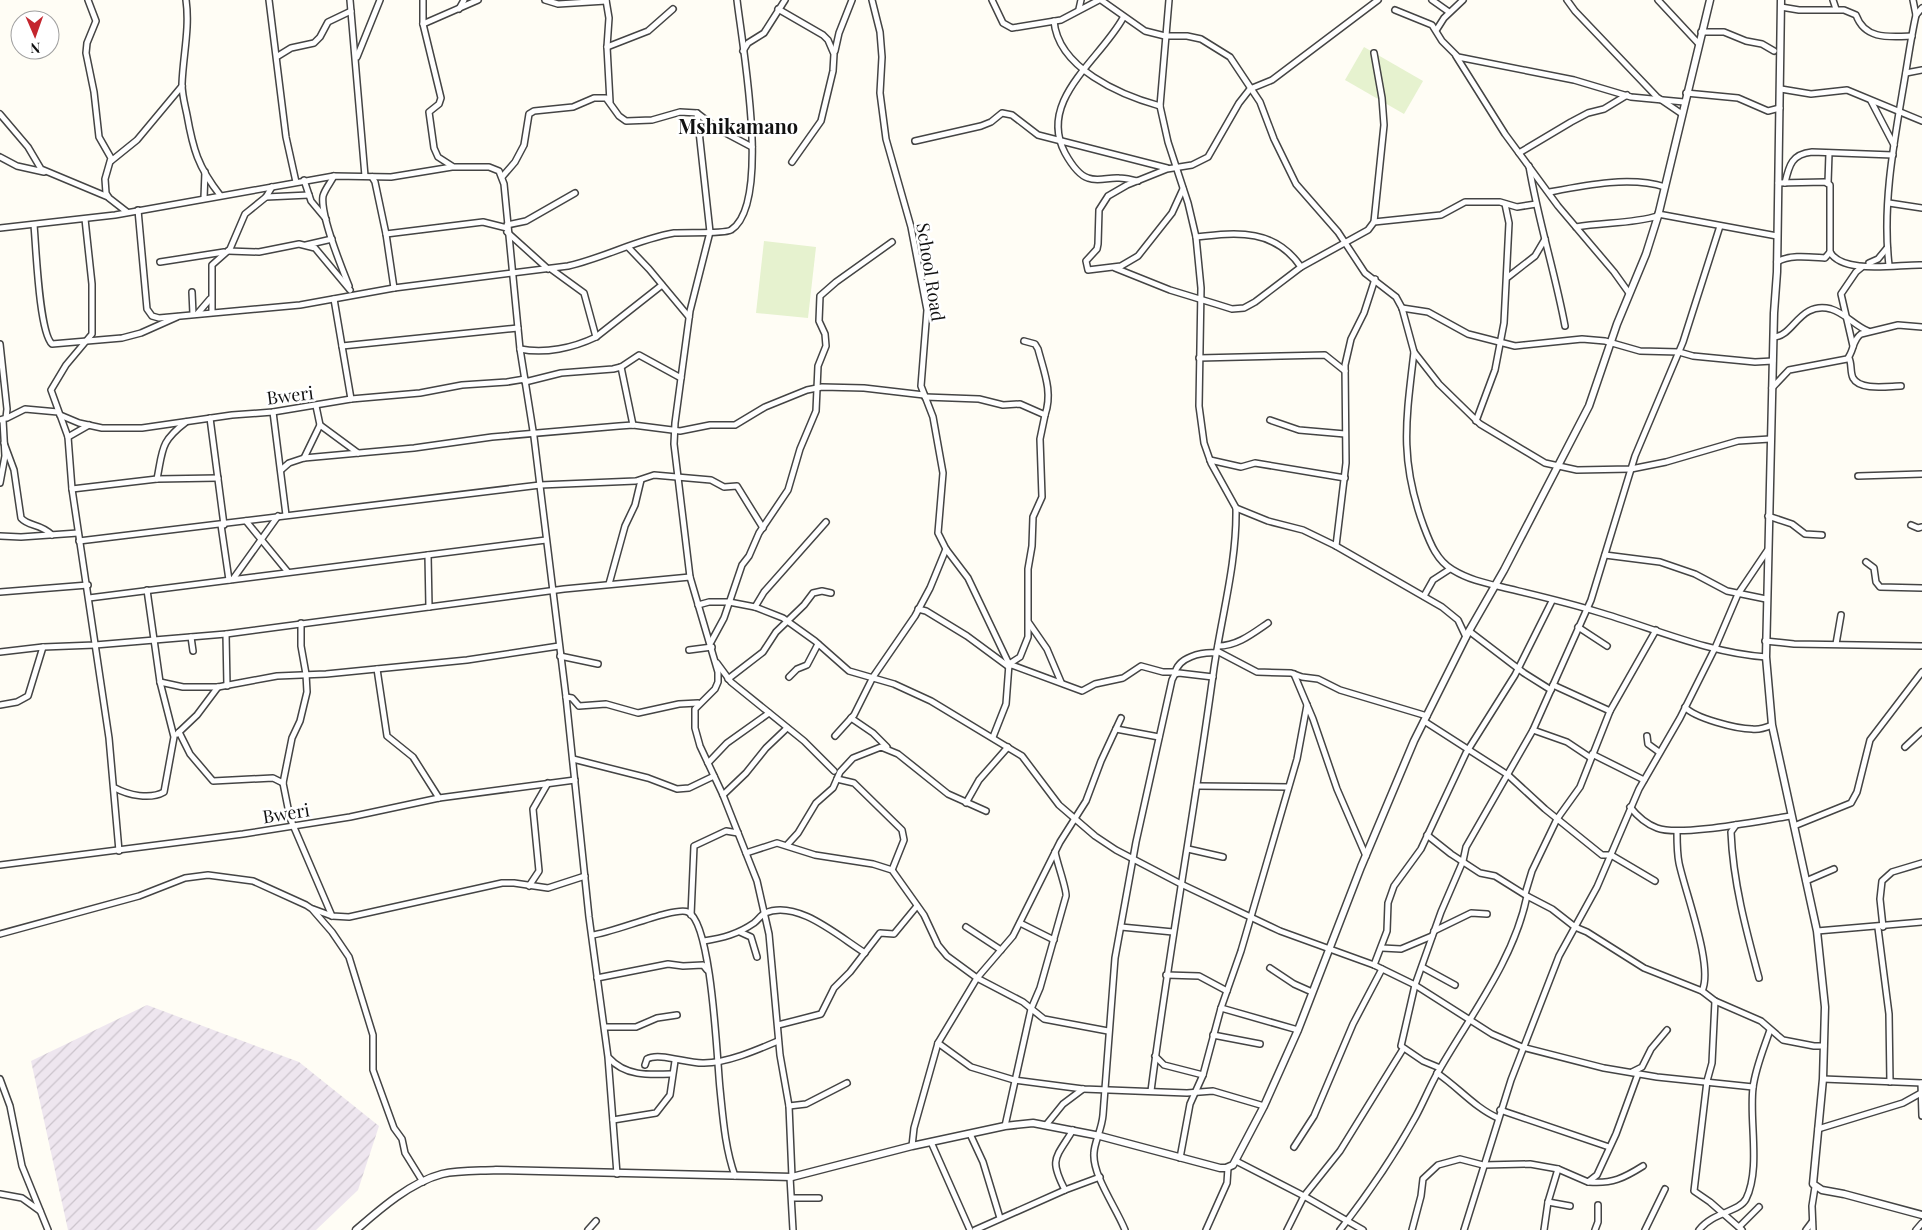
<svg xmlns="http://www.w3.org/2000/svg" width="1922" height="1230" font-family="'Playfair Display',serif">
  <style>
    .industrial { fill: url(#industrial-furrows) }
    .pitch { fill: #e6f2cf }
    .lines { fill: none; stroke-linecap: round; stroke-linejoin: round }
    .minor-casing { stroke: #444; stroke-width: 8 }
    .tertiary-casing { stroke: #444; stroke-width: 9 }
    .minor { stroke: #fff; stroke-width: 5 }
    .tertiary { stroke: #fff; stroke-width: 6 }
    .labels { text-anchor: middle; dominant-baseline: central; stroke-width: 5; stroke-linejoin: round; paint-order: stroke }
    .street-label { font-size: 18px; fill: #111; stroke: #fff }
    .quarter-label { font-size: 20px; font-weight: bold; fill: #111; stroke: #fff }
  </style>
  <defs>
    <pattern id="industrial-furrows" width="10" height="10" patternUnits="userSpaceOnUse" patternTransform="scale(1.25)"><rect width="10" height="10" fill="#eee6ef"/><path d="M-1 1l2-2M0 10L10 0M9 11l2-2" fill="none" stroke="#cbc4cc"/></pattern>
  </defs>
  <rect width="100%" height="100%" fill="#fffdf5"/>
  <polygon class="industrial" points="147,1005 299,1062 379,1126 358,1190 316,1230 68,1230 31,1061"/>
  <g class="pitch">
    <polygon points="1364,47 1423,81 1404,114 1345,80"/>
    <polygon points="764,241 816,247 808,318 756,313"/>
  </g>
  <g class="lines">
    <g class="minor-casing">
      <g id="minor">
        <polyline points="88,0 96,21 87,43 86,53 94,92 99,137 111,158 105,179 106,193 109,198 127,212"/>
        <path d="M186,0C190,28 183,56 182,84C182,95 185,105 187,115C193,149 198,167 220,195"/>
        <polyline points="269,0 286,137 296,182"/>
        <polyline points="350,0 365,176"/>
        <polyline points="423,0 423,24 441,98 439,104 429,112 434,148 438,157 452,166"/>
        <polyline points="545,0 558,4 606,1"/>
        <polyline points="606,0 609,18 607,47 610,102"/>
        <polyline points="872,0 880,32 882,57 880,93 886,139 911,227 927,310 921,386 933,417 943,473 938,533 946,549 968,578 1009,664 1006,704 993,737"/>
        <polyline points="992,0 1003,23 1012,28 1061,20 1099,0"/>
        <polyline points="1101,0 1145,31 1165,36 1187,36 1201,39 1230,57 1260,102 1274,139 1296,184 1338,232 1365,273 1396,297 1402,308 1414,352 1439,384 1480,424 1545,463 1577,470 1631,469 1666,462 1738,441 1770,439"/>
        <polyline points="1169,0 1160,106 1168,142 1188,203 1196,237 1201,288 1199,406 1204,443 1211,463 1236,508 1268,521 1303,530 1336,546 1442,607 1458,620 1466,637"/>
        <polyline points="1432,0 1449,12"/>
        <polyline points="1567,0 1575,11 1657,97 1682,114"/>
        <polyline points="1658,0 1698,43"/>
        <polyline points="1833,0 1836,9"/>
        <polyline points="1913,0 1916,15"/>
        <path d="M1781,7L1799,10H1844L1856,15C1865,40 1889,37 1912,36"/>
        <polyline points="459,9 464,0"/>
        <polyline points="778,9 823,35 828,40 834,54 833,71 821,121 792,162"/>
        <polyline points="1079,9 1081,0"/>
        <polyline points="1395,10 1432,25 1442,41 1458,57 1574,80 1631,97 1684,102"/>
        <path d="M1123,18C1100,60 1037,100 1065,153C1070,162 1078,175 1088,178C1098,182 1109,177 1119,178C1125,178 1132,180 1138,181"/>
        <path d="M1054,21C1058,68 1120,95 1160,106"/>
        <polyline points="423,24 478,0"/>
        <polyline points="1437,29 1444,18 1463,0"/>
        <polyline points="1701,32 1724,32 1746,41 1762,44 1774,51"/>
        <polyline points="607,47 648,31 673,9"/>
        <polyline points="743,51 748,43 764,33 785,0"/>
        <polyline points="835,51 839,33 852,0"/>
        <polyline points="1374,53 1382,98 1384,125 1374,222"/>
        <polyline points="278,56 291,48 314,43 320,37 328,22 351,11"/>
        <polyline points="1456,56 1505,134 1558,206 1614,272 1629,293"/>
        <polyline points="357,57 380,0"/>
        <polyline points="1906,73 1922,70"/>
        <polyline points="1781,89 1811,94 1847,90 1922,121"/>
        <polyline points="1686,93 1738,98 1768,111 1780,108"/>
        <polyline points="1871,101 1894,145"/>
        <polyline points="697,113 710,232 690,311 675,423 674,444 690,577 718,672 718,682 715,689 695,709 695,728 700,746 723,795 757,881 769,934 780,1055 789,1106 792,1177"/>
        <polyline points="0,114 28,147 41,169 108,197"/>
        <polyline points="915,141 981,126 991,122 1002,113 1012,115 1038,135 1167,168"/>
        <polyline points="1519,153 1571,122 1588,113 1604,109 1627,95"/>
        <polyline points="0,157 17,166 44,172"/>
        <polyline points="111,161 137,140 182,86"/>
        <path d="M1529,166C1538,220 1555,272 1565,326"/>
        <path d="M334,176C331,182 325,189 323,196C320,215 341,266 349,286"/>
        <polyline points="372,177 375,182 386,234 394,288"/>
        <polyline points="502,177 515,162 524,145 529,114 534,111 573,107 594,98 606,98 619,116 626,121 652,120 680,112 697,113 718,129 752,147"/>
        <polyline points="304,180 311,201 326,219"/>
        <path d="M1778,183L1825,182L1830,185V252C1843,275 1899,264 1922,265"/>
        <path d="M1785,183C1789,165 1792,154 1812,152L1893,155"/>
        <polyline points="1828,183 1829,153"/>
        <polyline points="1183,189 1172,213 1138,256 1121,266 1088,270 1086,261 1097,249 1098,244 1099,210 1108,196 1127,185 1167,169 1192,165 1208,157 1239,103 1250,89 1272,80 1378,0"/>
        <path d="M1550,192C1586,185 1630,176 1665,187"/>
        <polyline points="266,197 309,195"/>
        <polyline points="204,198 205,172"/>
        <polyline points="1889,203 1922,208"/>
        <path d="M138,210L147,309L152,316L159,318L300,305L394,288L568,266C604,258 638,239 674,233C685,232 725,234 731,230C772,204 742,44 737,0"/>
        <polyline points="1658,214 1777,236"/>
        <polyline points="85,219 92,284 92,334 66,365 51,390 68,437 72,489 109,738 119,851"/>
        <path d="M34,225C36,246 39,332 52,344L122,338L141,333L177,317"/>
        <polyline points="507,225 526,221 575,193"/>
        <path d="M1576,227C1603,222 1631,224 1658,216"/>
        <polyline points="0,228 115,215 334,176 391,177 452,167 489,167 499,171 504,184 520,349 534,437 566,697 589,917 608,1057 617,1174"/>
        <polyline points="507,232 548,269"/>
        <polyline points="386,234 483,222 507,228"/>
        <path d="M1196,237C1239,232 1275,229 1301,267"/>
        <polyline points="306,245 332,239"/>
        <polyline points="628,247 649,269 689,317"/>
        <polyline points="228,251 259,252 299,244 315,248 350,290"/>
        <polyline points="160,262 224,252"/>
        <path d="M1777,262C1790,254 1810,257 1825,258L1830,252"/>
        <polyline points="1869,263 1878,259 1887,248"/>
        <path d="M1889,265C1882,205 1894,142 1904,83C1908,60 1911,37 1916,15L1922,8"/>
        <polyline points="1115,268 1170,290 1216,304 1232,309 1244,308 1255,302 1301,267 1368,230 1374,222 1441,215 1465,202 1500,202 1517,207 1536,204"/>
        <polyline points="551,269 584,293 596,337"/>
        <polyline points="1508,277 1535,256 1545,239"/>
        <polyline points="192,292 193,314"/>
        <polyline points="334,299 351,399"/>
        <polyline points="1402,308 1428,312 1468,334 1515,346 1582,339 1605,341 1640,351 1679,352 1693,356 1755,362 1773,361"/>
        <polyline points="212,312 212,265 230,249 245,214 266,197 272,187"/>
        <polyline points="198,313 210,299"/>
        <path d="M1774,337C1794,336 1799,301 1831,309C1845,313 1855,326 1868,331"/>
        <path d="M1024,341L1035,344L1038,349C1044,372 1053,392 1045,415"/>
        <polyline points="0,344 7,409 6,418 0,420"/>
        <polyline points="342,346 518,328"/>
        <polyline points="1853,346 1841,294 1856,272 1862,267"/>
        <path d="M520,349C545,354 573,348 596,337L662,285"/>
        <path d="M1414,352C1406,420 1399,460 1424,527C1430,543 1437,561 1453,570C1471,581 1490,584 1510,589C1539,596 1569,603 1598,612C1653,628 1708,653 1766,657"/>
        <polyline points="1199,358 1325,355 1345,371"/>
        <path d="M1849,358C1852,364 1850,372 1853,378C1860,391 1889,386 1901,386"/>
        <polyline points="621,367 633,425"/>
        <polyline points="525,382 561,373 613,369 621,367 639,355 681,378"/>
        <path d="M1772,388L1789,370L1847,359C1854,352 1852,340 1861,334L1898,325L1922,327"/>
        <polyline points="925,397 979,399 1003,405 1020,404 1045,415 1040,439 1042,497 1033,517 1032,546 1028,569 1028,637 1020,657 1009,664"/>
        <polyline points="316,406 320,425 358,453"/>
        <polyline points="273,412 286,515"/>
        <polyline points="60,415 79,423 102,428 142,428 232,415 273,412 351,399 420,393 462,385 507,382 525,379"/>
        <polyline points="7,418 25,409 58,412"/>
        <polyline points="210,418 224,525"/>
        <polyline points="1270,420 1299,430 1345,434"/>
        <polyline points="1476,421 1495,370 1504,323 1509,223 1505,204"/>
        <polyline points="68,437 89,425"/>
        <path d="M4,443L14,470L21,518C29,527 40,523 52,535"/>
        <polyline points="304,458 320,425"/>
        <polyline points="1210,460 1241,467 1255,463 1345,478"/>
        <polyline points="281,470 289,463 304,458 414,448 492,437 619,426 633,425 680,431 710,425 735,425 765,407 807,390 822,387 864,388 924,395"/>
        <polyline points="1858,476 1922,474"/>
        <path d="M157,479C163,449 160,442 186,422"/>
        <polyline points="0,483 5,456 3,420"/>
        <polyline points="72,489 157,479 218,478"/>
        <polyline points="1768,516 1792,524 1805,534 1822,535"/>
        <polyline points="246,521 287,571"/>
        <polyline points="221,525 229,580"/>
        <polyline points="1911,525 1918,528 1922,527"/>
        <polyline points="0,536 21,537 78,533"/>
        <polyline points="79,541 540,485 636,481 654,475 711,480 724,487 737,486 763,528"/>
        <polyline points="1336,546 1346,463 1345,365 1351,339 1364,313 1375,279"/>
        <polyline points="428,555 429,607"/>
        <polyline points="1605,555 1660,562 1695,574 1727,591 1766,599"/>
        <polyline points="1866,562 1874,568 1876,582 1880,587 1922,588"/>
        <polyline points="233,579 278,516"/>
        <polyline points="609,584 625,526 635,505 641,480"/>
        <polyline points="0,592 88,585"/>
        <polyline points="1424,596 1433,580 1450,569"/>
        <polyline points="89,598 546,540"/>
        <polyline points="698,605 709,602 729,602 755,607 783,618 815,641 849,671 894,684 931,701 1022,756 1059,805 1095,836 1116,850 1181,884 1280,931 1374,965 1415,985 1492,1034 1522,1047 1604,1068 1657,1077 1753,1087"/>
        <polyline points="755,607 764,592 826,522"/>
        <polyline points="918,609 926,611 967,636 1009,667"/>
        <polyline points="301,623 301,646 306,674 307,692 300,721 292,738 283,783 290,818 332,916"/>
        <polyline points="1029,623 1047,649 1061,682"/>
        <polyline points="1578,627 1607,646"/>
        <polyline points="1469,631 1524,673 1551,690"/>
        <polyline points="226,634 227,686"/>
        <polyline points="191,637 193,651"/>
        <polyline points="1765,641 1794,644 1922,646"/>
        <polyline points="711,642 724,618 742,565 749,556 759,533 788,490 800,449 816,411 818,366 826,346 825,334 819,321 820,296 836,282 892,242"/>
        <polyline points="1836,644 1841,615"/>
        <path d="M1218,646C1237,646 1252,634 1268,623"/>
        <polyline points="689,650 712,647"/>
        <polyline points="1217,651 1257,672 1291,673 1302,677 1318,679 1340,690 1427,716"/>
        <polyline points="0,652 43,647 95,645 226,634 564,589 690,577"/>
        <polyline points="560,656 598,664"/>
        <polyline points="717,663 731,682 804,741 834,771"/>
        <polyline points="1009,664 1082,691 1095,684 1123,678 1141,666 1163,672 1174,672"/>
        <polyline points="377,669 387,736 413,757 439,798"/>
        <path d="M1175,674C1177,657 1202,652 1216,653"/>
        <polyline points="1294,674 1313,719 1337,789 1366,856"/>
        <polyline points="789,677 797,669 807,665 818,644"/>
        <polyline points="728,679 763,652 776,632 804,605 813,593 822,591 831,593"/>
        <polyline points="160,682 183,687 218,687 277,676 326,674 467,660 559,646"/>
        <polyline points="1553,685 1610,711"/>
        <polyline points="566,697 572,698 579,706 606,704 638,713 679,704 698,703"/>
        <polyline points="0,705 17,702 28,696 43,647"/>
        <path d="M1685,707C1694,718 1737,729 1752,729C1759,730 1765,728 1772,725"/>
        <polyline points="851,718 873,733 887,747"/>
        <polyline points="1424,721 1508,775 1545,809 1602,855 1611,855 1655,881"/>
        <polyline points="1116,729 1159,737"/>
        <polyline points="1533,730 1567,742 1591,758"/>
        <polyline points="179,732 190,754 213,781 273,778 283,783"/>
        <polyline points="177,734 197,715 218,687"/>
        <polyline points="835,736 854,715 873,677 915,616 930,588 946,549"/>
        <polyline points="1647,736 1648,744 1659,752"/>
        <polyline points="1905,747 1922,731"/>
        <polyline points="1592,754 1644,780"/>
        <polyline points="573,759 648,778 677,789 689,788 714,776"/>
        <polyline points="708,763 727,743 769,713"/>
        <polyline points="837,779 854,783 902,830 904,840 892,870"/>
        <polyline points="1197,786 1288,787"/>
        <path d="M115,788C128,795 150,800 164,792L174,737L160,682L147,590"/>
        <polyline points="723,795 746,773 766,748 787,728"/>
        <polyline points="966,803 979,780 1008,747"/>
        <path d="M1630,807C1638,817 1646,824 1657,828C1680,837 1763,820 1791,816"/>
        <path d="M1736,825L1731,832C1733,882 1746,930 1759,978"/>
        <polyline points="1794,826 1851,803 1857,792 1870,740 1922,672"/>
        <path d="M1677,832C1677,843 1677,853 1679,863C1685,892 1714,967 1702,991"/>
        <polyline points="787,845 798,833 816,803 833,788 840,772 853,758 881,747 898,754 948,794 986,811"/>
        <polyline points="1188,849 1223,857"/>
        <polyline points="746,853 777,843 815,855 873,864 892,870 924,915 938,945 947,956 977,978 1023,1002 1044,1019 1108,1031"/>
        <polyline points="0,865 243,834 350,817 439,798 575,780"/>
        <polyline points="1806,881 1834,869"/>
        <polyline points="529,886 539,871 533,809 548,783"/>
        <polyline points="1525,894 1532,871 1557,819 1580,787 1610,711 1656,630"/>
        <polyline points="1527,896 1552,909 1575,927 1587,932 1644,968 1702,991 1715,1001 1761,1021 1783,1040 1814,1046 1824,1046"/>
        <polyline points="313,909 332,916 349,917 502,883 514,883 548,888 585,876"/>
        <polyline points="691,915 694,846 726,831 738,833"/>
        <polyline points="1020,923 1054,940"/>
        <polyline points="966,927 1001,950"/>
        <polyline points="1121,927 1173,932"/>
        <polyline points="1883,927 1880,899 1882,881 1892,872 1922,863"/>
        <polyline points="1878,928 1889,1014 1890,1082"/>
        <polyline points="1434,931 1471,913 1487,914"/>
        <polyline points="1817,931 1922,922"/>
        <polyline points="740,932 751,937 757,957"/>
        <polyline points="0,934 139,896 185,878 208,875 253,881 306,905 312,909 332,932 349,957 373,1035 373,1070 394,1128 402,1139 405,1153 423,1182"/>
        <path d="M592,935C613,933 675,906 688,912C712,923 717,1061 720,1089C723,1118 725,1148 735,1176"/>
        <path d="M704,941C723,938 738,934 754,923C758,920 761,915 765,913C797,899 838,936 865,953"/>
        <polyline points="1382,948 1401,949 1432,936"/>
        <polyline points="1374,965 1387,931 1388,903 1394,886 1421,849 1466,753 1515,675 1552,601"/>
        <polyline points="1422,967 1455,985"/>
        <polyline points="1270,968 1294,984 1312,992"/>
        <polyline points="1166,975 1199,976 1227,991"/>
        <polyline points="597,978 668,964 683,966 703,965 707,970"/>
        <polyline points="1715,1001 1712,1063 1707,1081 1694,1191 1710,1202 1742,1230"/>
        <polyline points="1221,1008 1298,1030"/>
        <polyline points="778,1025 821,1014 834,988 850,972 880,933 894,934 917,906"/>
        <polyline points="605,1027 636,1027 657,1018 677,1015"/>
        <polyline points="1213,1035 1260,1044"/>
        <polyline points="938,1043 971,1067 1014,1080 1083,1089 1187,1093 1213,1091 1264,1106"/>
        <polyline points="1155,1056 1164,1065 1203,1075"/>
        <path d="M609,1058C625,1076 648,1075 671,1074"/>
        <path d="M645,1065L647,1059C659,1052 688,1064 704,1063C727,1063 757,1050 778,1041"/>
        <polyline points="1440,1068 1423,1061 1401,1046 1415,985 1441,912 1463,861 1466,847 1533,730 1591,600 1635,456 1683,342 1720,226"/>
        <polyline points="1632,1072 1642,1067 1651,1049 1667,1030"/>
        <path d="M1437,1073C1458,1087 1475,1108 1498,1118"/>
        <polyline points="0,1079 10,1106 22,1166 48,1230"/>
        <polyline points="1823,1079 1922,1083"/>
        <polyline points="1921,1083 1922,1116"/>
        <path d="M1151,1091C1169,950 1195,809 1214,668C1222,614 1237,562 1236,508"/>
        <polyline points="789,1106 806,1104 847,1083"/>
        <polyline points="1500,1110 1609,1147"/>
        <polyline points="613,1120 656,1113 670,1095 675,1061"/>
        <polyline points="1046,1125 1063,1104 1083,1089"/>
        <path d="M1005,1126L1031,1009L1040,988L1066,896C1067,890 1057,863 1055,852"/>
        <polyline points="1818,1129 1903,1103 1921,1093"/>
        <polyline points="970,1134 983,1162 1000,1218"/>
        <polyline points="931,1142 970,1230"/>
        <polyline points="912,1146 914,1128 938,1043 977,978 1013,936 1060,842 1086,801 1101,761 1121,718"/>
        <polyline points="1294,1147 1314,1116 1353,1024 1382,969"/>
        <polyline points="1180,1158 1190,1104 1203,1075 1221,1008 1241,951 1297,759 1307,705"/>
        <polyline points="1236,1161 1304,1196 1363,1230"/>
        <polyline points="790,1177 793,1230"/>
        <path d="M1589,1182C1612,1184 1624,1178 1643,1166"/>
        <path d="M1065,1190C1049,1159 1055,1159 1073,1130"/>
        <polyline points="0,1194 22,1198 40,1211"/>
        <polyline points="792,1198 819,1198"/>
        <polyline points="1548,1202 1570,1206"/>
        <polyline points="1739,1227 1759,1207"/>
        <polyline points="588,1230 596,1221"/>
        <polyline points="975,1230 1065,1190 1100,1177"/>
        <path d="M1125,1230C1117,1209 1092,1175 1094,1153C1094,1143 1102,1129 1103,1115L1115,958L1136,842L1172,680L1175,674L1179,673L1213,677"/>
        <polyline points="1206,1230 1227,1183 1228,1168"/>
        <polyline points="1287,1230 1304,1196 1340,1151 1403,1049"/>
        <path d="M1340,1230C1368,1194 1394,1156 1416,1116C1424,1101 1430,1086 1438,1072C1470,1016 1514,960 1527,896L1495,876L1480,873L1451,854L1427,835"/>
        <polyline points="1412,1230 1421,1196 1423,1179 1438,1165 1460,1159 1483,1165 1530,1164 1558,1169 1588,1182 1597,1175 1616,1134 1638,1074"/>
        <polyline points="1464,1230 1511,1080 1559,956 1597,887 1639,789 1680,718 1715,648 1738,594 1767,551"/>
        <polyline points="1544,1230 1548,1202 1558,1169"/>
        <polyline points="1595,1230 1598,1222 1598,1205"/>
        <polyline points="1645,1230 1665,1189"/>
        <path d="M1699,1230C1713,1212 1739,1212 1746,1199C1761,1169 1749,1120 1753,1088C1755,1069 1764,1048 1770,1030"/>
        <polyline points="1806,1230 1812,1222"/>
        <polyline points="1813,1230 1812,1206 1815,1187"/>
        <polyline points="1916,1230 1922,1223"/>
      </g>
    </g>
    <g class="tertiary-casing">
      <g id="tertiary">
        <polyline points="1781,0 1777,272 1774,313 1766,657 1772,725 1817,931 1825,1007 1823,1079 1813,1184 1822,1190 1844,1194 1922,1215"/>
        <path d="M356,1230C380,1209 411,1182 442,1174C459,1170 479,1171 496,1170L792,1177L912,1146L1005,1126L1033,1123L1100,1136L1220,1168H1226L1233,1165L1264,1106L1298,1030L1361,867L1414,741L1469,631L1504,570L1589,406L1617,324L1646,254L1658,216L1710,0"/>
      </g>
    </g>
    <use href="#minor" class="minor"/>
    <use href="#tertiary" class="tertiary"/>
  </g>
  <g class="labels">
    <g class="street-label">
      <text transform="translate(931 272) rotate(81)">School Road</text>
      <text transform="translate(290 395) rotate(-7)">Bweri</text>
      <text transform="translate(286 813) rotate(-9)">Bweri</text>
    </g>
    <g class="quarter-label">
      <text x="738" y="125">Mshikamano</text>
    </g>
  </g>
  <g transform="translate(35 35) rotate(178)"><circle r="24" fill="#ffffff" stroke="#a0a0a0"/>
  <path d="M0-4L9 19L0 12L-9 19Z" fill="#c4262e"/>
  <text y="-8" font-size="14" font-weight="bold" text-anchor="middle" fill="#111111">N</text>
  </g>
</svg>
